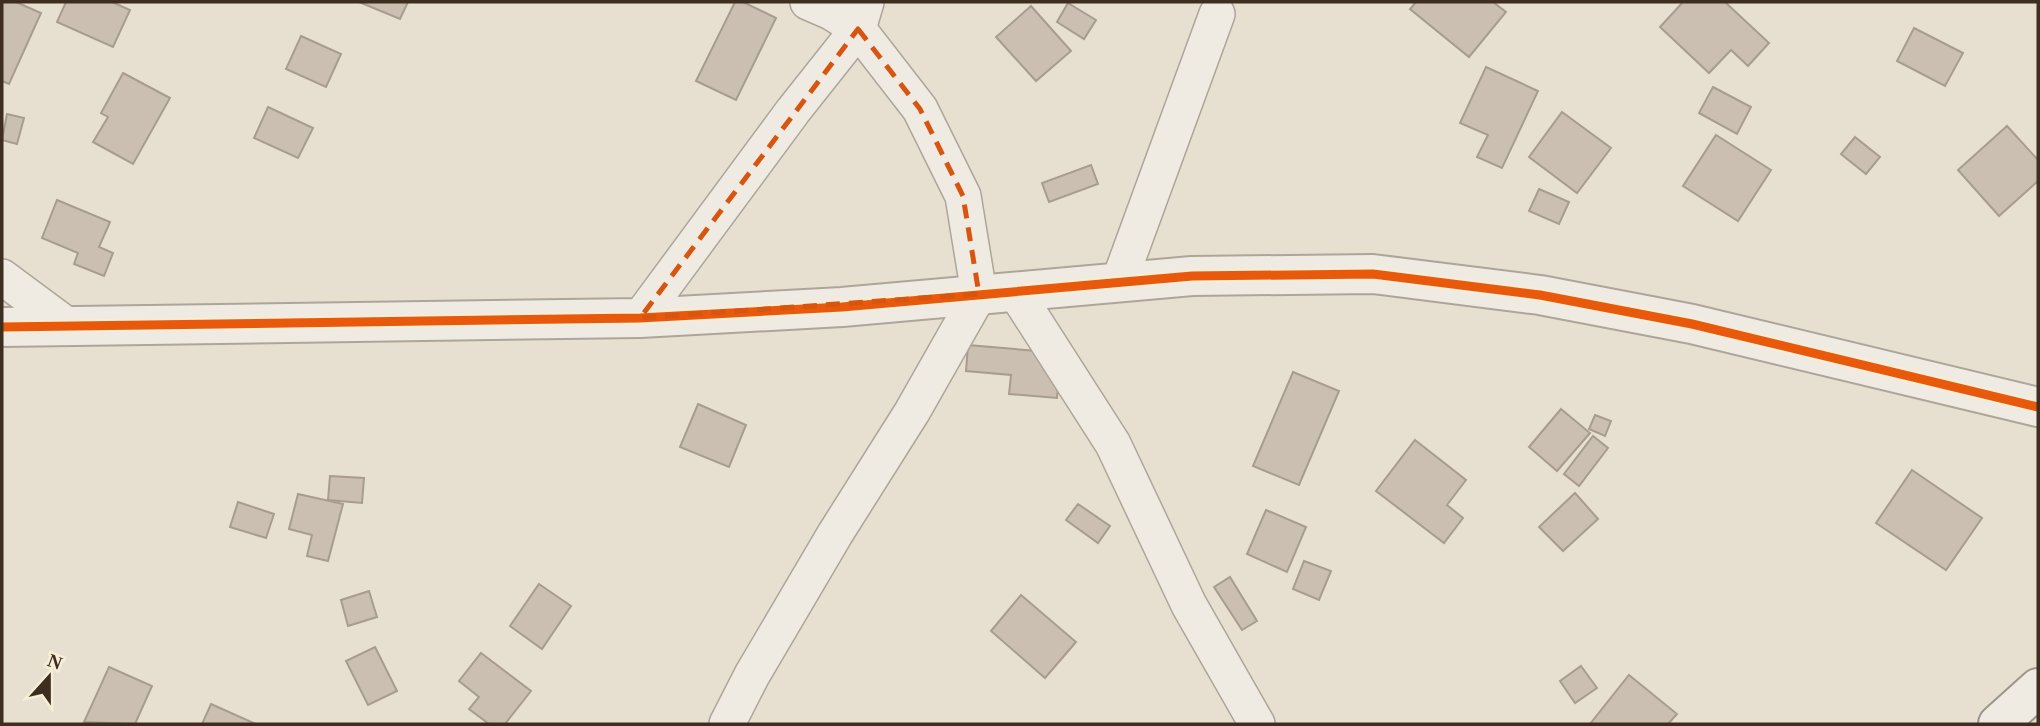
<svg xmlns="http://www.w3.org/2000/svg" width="2040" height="726" font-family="'Times New Roman',serif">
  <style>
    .building { fill: #cbbfb2; stroke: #a89c90; stroke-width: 2 }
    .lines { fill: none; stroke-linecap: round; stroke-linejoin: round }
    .minor-casing { stroke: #ada599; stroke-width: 38 }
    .tertiary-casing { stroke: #ada599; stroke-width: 42 }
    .secondary-casing { stroke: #9c958a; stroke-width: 42 }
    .minor { stroke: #efebe3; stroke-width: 35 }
    .tertiary { stroke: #efebe3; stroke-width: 38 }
    .secondary { stroke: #efebe3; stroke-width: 38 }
    .cycleway-casing { stroke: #f7eed8; stroke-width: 13 }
    .cycleway { stroke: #e8590c; stroke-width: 9 }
    .marked { fill: none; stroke: #d7550e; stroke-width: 5; stroke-dasharray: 14 9; stroke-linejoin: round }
  </style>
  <rect width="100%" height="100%" fill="#e7e0d1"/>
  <g class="building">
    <polygon points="2,2 16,2 41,13 9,84 2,81"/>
    <polygon points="66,2 112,2 130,10 113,47 57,22"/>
    <polygon points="359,2 408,2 400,19"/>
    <polygon points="735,2 743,2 776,18 736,100 696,81"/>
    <polygon points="1416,2 1493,2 1506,12 1469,57 1410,9"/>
    <polygon points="1683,2 1725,2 1769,43 1748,66 1731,50 1709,73 1660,27"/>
    <polygon points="1068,3 1096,20 1084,39 1057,22"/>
    <polygon points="1031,6 1071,51 1036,81 996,37"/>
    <polygon points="1914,28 1963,53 1945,86 1897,61"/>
    <polygon points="301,36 341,54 326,87 286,69"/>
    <polygon points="1486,67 1538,91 1502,168 1477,157 1488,135 1460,123"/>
    <polygon points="123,73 170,98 133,164 93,142 108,117 101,113"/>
    <polygon points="1713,87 1751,107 1737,134 1699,113"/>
    <polygon points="268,107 313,128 298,158 254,138"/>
    <polygon points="1562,112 1611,148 1577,193 1529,157"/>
    <polygon points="7,114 24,118 17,144 2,140"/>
    <polygon points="2007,126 2038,160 2038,181 1999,216 1958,170"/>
    <polygon points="1716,135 1771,170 1738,221 1683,186"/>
    <polygon points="1855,137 1880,157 1866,174 1841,154"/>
    <polygon points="1091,165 1098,184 1049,202 1042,183"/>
    <polygon points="1539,189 1569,202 1559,224 1529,211"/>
    <polygon points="57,200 110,222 99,247 113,253 104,276 74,264 78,253 42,238"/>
    <polygon points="968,345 1061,353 1057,398 1009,394 1011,375 966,371"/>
    <polygon points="1293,372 1339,391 1299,485 1253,466"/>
    <polygon points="698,404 746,425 729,467 680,447"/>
    <polygon points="1561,409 1590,433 1557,471 1529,447"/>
    <polygon points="1595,415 1611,421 1605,436 1589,429"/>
    <polygon points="1593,436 1608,448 1579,486 1564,474"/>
    <polygon points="1415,440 1466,480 1447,505 1463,518 1444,543 1376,491"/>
    <polygon points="1912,470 1982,518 1946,570 1876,523"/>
    <polygon points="330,476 364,478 362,503 328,500"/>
    <polygon points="1575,493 1598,519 1563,551 1539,527"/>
    <polygon points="298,494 343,504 328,561 307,556 312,535 289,529"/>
    <polygon points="238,502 274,514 266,538 230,527"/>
    <polygon points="1078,504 1110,526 1098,543 1066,520"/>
    <polygon points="1266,510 1306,527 1287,572 1247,554"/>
    <polygon points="1304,561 1331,571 1319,600 1293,589"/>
    <polygon points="1230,577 1257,621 1242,630 1214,587"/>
    <polygon points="539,584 571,606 542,649 510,626"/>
    <polygon points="369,591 377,617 348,626 341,600"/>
    <polygon points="1021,595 1076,642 1045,678 991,631"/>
    <polygon points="375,647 397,691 368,705 346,661"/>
    <polygon points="481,653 531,691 505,724 489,724 469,709 479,697 459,681"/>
    <polygon points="1581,666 1597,688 1575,703 1560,681"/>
    <polygon points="109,667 152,686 135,724 84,722"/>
    <polygon points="1629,675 1677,714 1668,724 1590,724"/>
    <polygon points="211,704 256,724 202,724"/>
  </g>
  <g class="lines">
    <g class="minor-casing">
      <g id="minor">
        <polyline points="2,277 68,326"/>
        <polyline points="1119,282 1217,14"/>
        <polyline points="1015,291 1113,444 1189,605 1257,724"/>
        <polyline points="640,318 793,111 858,29 866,2"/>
        <polyline points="727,724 752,675 835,534 912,412 979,294 963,196 920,109 858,29 831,12 808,2"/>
      </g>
    </g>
    <g class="tertiary-casing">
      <polyline id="tertiary" points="2,327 640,318 842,307 1192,276 1373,274 1540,295 1692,324 2038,407"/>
    </g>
    <g class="secondary-casing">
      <polyline id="secondary" points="1998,724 2038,688"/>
    </g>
    <use href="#minor" class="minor"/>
    <use href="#tertiary" class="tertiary"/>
    <use href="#secondary" class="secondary"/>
    <g class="cycleway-casing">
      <polyline id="cycleway" points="2,327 640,318 842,307 1192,276 1373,274 1540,295 1692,324 2038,407"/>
    </g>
    <use href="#cycleway" class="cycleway"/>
  </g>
  <path class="marked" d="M858,29L920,109L963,196L979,294L640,318Z"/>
  <rect width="2040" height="726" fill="none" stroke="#3d2e20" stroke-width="7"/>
  <g transform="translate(49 677) rotate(21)" stroke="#f7eed8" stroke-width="5" paint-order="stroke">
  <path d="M0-5L12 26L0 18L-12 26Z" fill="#3d2e20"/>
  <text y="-10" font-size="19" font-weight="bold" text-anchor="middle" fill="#3d2e20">N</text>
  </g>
</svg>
